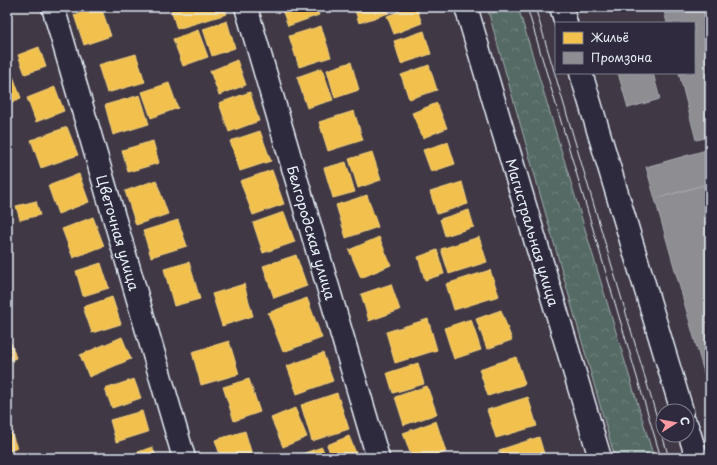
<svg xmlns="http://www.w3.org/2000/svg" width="717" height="465" font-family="'Playpen Sans',sans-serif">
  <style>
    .forest { fill: url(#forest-crowns); stroke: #9eaeae }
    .homes { fill: #f2c14e; stroke: #efcf81 }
    .industry { fill: #8d8d92; stroke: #a8abb1 }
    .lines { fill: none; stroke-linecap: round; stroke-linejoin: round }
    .minor-casing { stroke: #e8f1f8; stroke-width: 25 }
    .minor { stroke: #2f2a3d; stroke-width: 22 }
    .tram { stroke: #e8f1f8; stroke-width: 1 }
    .labels { text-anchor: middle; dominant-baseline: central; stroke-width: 4; stroke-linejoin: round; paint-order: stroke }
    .street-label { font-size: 14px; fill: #e8f1f8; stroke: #2f2a3d }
  </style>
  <defs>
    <pattern id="forest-crowns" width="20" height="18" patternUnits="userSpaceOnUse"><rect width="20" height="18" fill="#556a65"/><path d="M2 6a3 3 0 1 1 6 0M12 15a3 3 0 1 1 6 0" fill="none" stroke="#6d807c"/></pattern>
  </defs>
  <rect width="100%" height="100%" fill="#403844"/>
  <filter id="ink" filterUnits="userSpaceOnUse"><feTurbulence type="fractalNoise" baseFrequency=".025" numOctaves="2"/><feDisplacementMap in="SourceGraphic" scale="8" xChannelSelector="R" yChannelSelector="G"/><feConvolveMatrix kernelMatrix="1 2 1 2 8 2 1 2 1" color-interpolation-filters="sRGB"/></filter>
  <g filter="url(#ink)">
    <polygon class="forest" points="487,7 518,7 654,458 615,458"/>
    <g class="homes">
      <polygon points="96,7 101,7 111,36 84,45 74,15"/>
      <polygon points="170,7 224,7 227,14 177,29"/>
      <polygon points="281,7 316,7 319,15 288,26"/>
      <polygon points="354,7 387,7 389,13 359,23"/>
      <polygon points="409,7 416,7 422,23 394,34 387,16"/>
      <polygon points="227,21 235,48 212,56 203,29"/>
      <polygon points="321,26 331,57 299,67 289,36"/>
      <polygon points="198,30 208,57 183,66 173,39"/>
      <polygon points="424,31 431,54 401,64 394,41"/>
      <polygon points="39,47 46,67 25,74 18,55"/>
      <polygon points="136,54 145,82 107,93 98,65"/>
      <polygon points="237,60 246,85 219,95 210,71"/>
      <polygon points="351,62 359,90 335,98 327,70"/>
      <polygon points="429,65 437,90 409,99 401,75"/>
      <polygon points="322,68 333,100 307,108 297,77"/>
      <polygon points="13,76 21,98 7,104 7,79"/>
      <polygon points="169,83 178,108 151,118 142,92"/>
      <polygon points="55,87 64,111 36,122 27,98"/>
      <polygon points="250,92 259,121 229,132 219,103"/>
      <polygon points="140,95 149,124 113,135 105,105"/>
      <polygon points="437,103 447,128 423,138 412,113"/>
      <polygon points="354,111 363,140 328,151 319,122"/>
      <polygon points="67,127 78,155 41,168 31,140"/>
      <polygon points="260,131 271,161 240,171 230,141"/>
      <polygon points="153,141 159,163 128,172 122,150"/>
      <polygon points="448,142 455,164 431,172 423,150"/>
      <polygon points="372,152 381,180 358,188 349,159"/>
      <polygon points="346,162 355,192 333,198 324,168"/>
      <polygon points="272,170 284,204 253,215 240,181"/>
      <polygon points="79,174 89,202 58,214 48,186"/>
      <polygon points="156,180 168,214 136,225 125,191"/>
      <polygon points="462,182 468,204 437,214 430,192"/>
      <polygon points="367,195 378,227 346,238 336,205"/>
      <polygon points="36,201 40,215 20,220 16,206"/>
      <polygon points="469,210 474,227 445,236 440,219"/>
      <polygon points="284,212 295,242 263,253 253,223"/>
      <polygon points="93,217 104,246 73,258 62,229"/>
      <polygon points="178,220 187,246 151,257 143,231"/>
      <polygon points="379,237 391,265 361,278 349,250"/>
      <polygon points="479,237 487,262 449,274 441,249"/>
      <polygon points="437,250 444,274 425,280 418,257"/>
      <polygon points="296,255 307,286 274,298 263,266"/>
      <polygon points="189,262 200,299 174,306 164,269"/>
      <polygon points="101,263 109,288 83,296 76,271"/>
      <polygon points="490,270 499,296 454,310 446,284"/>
      <polygon points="244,284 253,316 222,326 212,294"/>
      <polygon points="391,284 400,310 369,321 361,294"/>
      <polygon points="112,297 121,324 92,333 83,307"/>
      <polygon points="307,298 322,338 283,352 268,313"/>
      <polygon points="501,310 512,340 487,349 476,319"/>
      <polygon points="428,319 437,350 395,363 386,332"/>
      <polygon points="471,319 481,350 454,359 444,328"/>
      <polygon points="122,337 131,359 89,377 80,355"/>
      <polygon points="229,341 239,374 201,385 192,352"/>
      <polygon points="11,343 16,358 7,362 7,344"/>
      <polygon points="323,353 333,381 297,394 287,366"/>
      <polygon points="516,357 525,384 488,396 479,369"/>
      <polygon points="418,363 424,384 393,393 387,373"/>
      <polygon points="134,379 141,398 112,408 105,389"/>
      <polygon points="249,379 260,412 234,421 223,387"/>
      <polygon points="427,386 437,414 404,425 395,397"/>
      <polygon points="337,393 349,429 312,441 301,405"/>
      <polygon points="528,397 537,426 496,438 487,410"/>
      <polygon points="295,408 307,437 283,447 271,418"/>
      <polygon points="142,411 148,432 116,442 110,420"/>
      <polygon points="436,421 446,452 429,458 412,458 403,433"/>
      <polygon points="8,424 17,448 7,452 7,425"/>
      <polygon points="245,431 253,458 221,458 215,440"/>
      <polygon points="349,436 358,458 332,458 327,445"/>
      <polygon points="539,437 545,457 541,458 502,458 499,450"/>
      <polygon points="152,447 157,458 125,458 124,457"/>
      <polygon points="322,447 326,458 297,458 296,456"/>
    </g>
    <g class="industry">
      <polygon points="663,7 710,7 710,137 696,140 679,73 694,73 694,23 667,23"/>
      <polygon points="618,73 653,73 660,99 628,108"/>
      <polygon points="710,149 710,183 655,199 646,167"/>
      <polygon points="704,185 710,208 710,386 708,387 655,199"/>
    </g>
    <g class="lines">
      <g class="minor-casing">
        <g id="minor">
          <path id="s1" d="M53,7L184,458"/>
          <path id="s2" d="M246,7L378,458"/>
          <path id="s3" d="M466,7L600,458"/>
          <polyline points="561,7 566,23"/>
          <polyline points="581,73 682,411"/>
          <polyline points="687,426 697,458"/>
        </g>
      </g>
      <use href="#minor" class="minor"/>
      <g class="tram">
        <polyline points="527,7 661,458"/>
        <polyline points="535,7 669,458"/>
      </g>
    </g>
  </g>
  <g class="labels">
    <g class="street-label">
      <text stroke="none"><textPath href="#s2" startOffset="235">Белгородская улица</textPath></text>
      <text stroke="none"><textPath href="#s3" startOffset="235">Магистральная улица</textPath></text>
      <text stroke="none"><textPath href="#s1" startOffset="235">Цветочная улица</textPath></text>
    </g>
  </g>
  <rect width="717" height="465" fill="none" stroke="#2f2a3d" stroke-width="24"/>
  <rect x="12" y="12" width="693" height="441" fill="none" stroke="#e8f1f8" stroke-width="1.5" filter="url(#ink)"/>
  <rect x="555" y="22" width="140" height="52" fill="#2f2a3d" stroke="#797a88"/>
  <rect x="563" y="32" width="20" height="12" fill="#f2c14e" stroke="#797a88"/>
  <text x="591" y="42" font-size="12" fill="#e8f1f8">Жильё</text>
  <rect x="563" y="52" width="20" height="12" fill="#8d8d92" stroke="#797a88"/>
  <text x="591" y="62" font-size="12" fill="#e8f1f8">Промзона</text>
  <g transform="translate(675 423) rotate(79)"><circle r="19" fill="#2f2a3d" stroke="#797a88"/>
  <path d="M0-3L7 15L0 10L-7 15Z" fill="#ff9aa2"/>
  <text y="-6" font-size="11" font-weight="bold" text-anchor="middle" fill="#e8f1f8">С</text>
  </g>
</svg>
